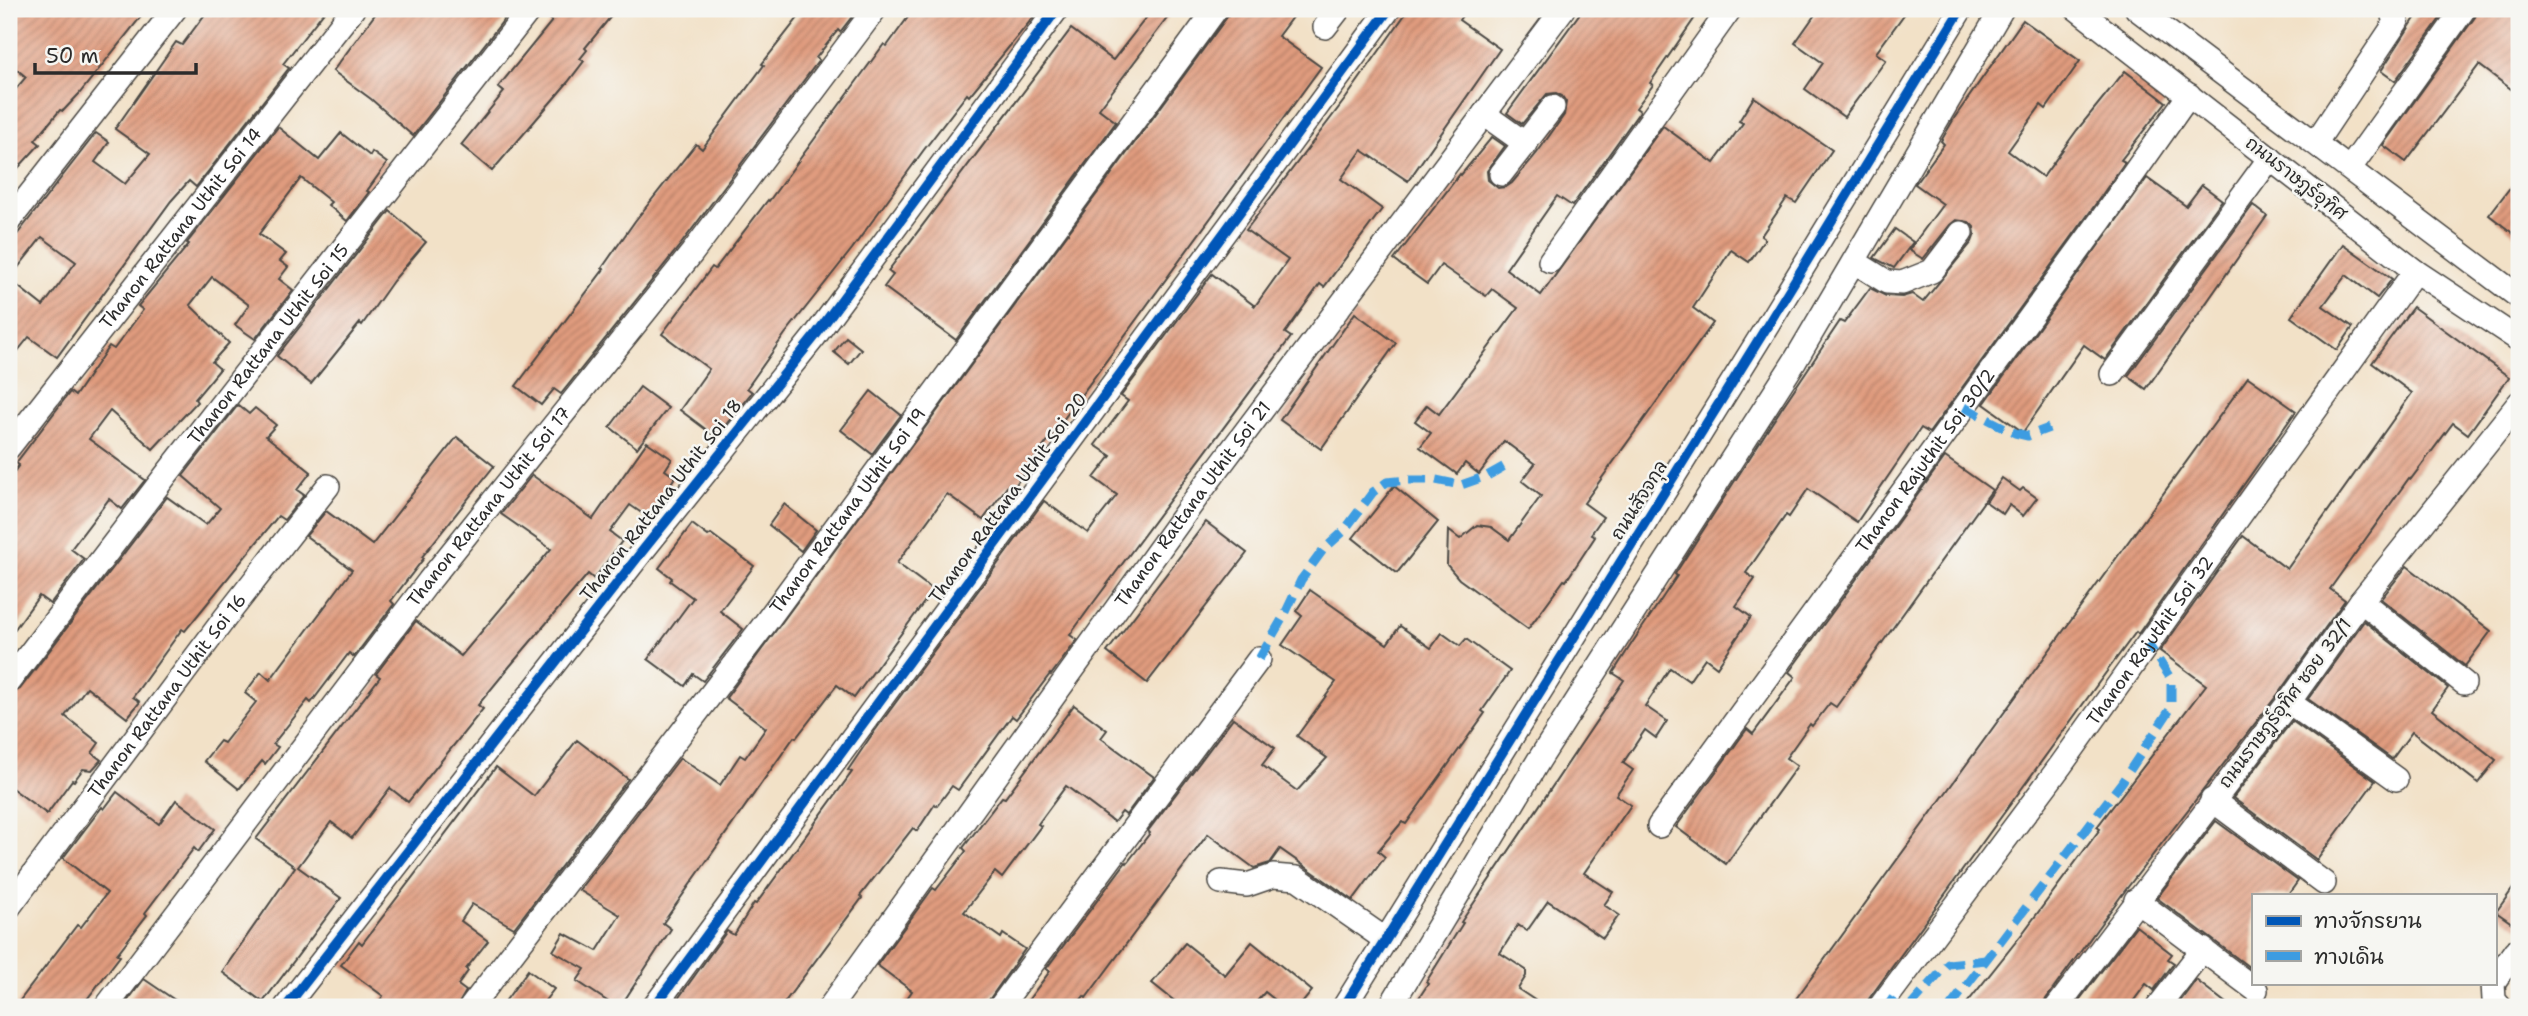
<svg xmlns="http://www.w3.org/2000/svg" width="2528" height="1016" font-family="'Shantell Sans','Playpen Sans Thai',sans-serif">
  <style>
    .building { fill: url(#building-hatch); fill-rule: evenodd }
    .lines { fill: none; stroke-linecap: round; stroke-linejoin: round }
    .minor-casing { stroke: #494642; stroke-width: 26 }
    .minor { stroke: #fff; stroke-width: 23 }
    .quiet { stroke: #3d9ce1; stroke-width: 9; stroke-dasharray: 18 9; stroke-linecap: butt }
    .cycleway-casing { stroke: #f6f6f2; stroke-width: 15 }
    .cycleway { stroke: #0057b8; stroke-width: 10 }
    .labels { text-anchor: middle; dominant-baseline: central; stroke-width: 5; stroke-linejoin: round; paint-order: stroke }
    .street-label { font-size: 18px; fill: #2b2b2b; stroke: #f6f6f2 }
  </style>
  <defs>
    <pattern id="building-hatch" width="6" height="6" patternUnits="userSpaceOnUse" patternTransform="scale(1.75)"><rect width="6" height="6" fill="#e09b7e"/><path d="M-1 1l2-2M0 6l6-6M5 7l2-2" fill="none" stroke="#b67f67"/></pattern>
  </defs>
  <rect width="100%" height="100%" fill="#f6f6f2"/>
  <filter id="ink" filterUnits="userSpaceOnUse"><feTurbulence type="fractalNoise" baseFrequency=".0143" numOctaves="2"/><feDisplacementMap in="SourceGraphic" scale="14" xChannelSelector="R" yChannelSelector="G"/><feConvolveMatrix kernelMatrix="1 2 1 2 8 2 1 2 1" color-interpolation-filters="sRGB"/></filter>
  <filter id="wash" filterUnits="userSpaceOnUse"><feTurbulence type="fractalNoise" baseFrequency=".00686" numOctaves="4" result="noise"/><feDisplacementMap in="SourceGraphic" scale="28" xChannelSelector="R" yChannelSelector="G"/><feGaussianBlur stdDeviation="1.57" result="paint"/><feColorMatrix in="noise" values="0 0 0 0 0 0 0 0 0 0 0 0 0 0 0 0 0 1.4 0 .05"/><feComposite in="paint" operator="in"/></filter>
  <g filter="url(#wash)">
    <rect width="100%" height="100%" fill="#f2e1c7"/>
    <g id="blocks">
      <g class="building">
        <polygon points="9,9 147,9 79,94 63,111 60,110 35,140 40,144 9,178 9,97 26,77 9,63"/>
        <path d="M209,9H326L283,64L289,68L196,187L189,181L171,201L57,357L29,337L9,362V245L96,133L109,142L95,162L125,184L150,154L115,129L176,42L182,45ZM42,237L76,262L43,306L9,279Z"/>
        <polygon points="379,9 512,9 413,136 371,99 333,71"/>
        <polygon points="556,9 617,9 585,48 587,50 580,59 584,61 568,82 492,171 461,145 504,92 498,87 552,21 549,19"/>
        <polygon points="805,9 858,9 840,32 838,30 816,58 819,60 681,244 561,394 554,389 541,405 516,386 604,269 602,268 635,221 696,144 702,149 764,65 762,64"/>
        <polygon points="914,9 1040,9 969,96 967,94 923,151 852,249 785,334 747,388 752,392 716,437 680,410 709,369 662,334 712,267 715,269 768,200 769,201 884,44 887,46"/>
        <polygon points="1153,9 1174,9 1099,109 1116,122 956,340 884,287 893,275 888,271 1071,29 1113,60"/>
        <polygon points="1230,9 1298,9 1278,36 1321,67 1014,487 1009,484 983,520 947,494 897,563 933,590 854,698 837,685 796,738 794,737 663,923 671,929 620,1007 616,1007 577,981 585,969 553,951 564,933 597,951 620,915 579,890 680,758 720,785 740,755 745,758 766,728 726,698 1227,17"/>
        <polygon points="1409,9 1467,9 1459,20 1500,49 1408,181 1362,150 1341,179 1382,209 1324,287 1320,284 1285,333 1291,337 1088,610 1070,635 1077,640 1051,675 1050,674 1016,719 1012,716 958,790 952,786 937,806 935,804 917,831 913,828 860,896 862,898 781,1007 672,1007 727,931 734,935 754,903 756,904 852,772 848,770 871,736 1044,501 1088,533 1099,518 1117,495 1094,478 1111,456 1095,445 1128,401 1121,396 1212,274 1255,306 1288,260 1246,230 1346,98"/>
        <polygon points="1583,9 1701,9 1650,83 1653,85 1636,108 1640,111 1572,206 1557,196 1506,269 1541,295 1663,126 1714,163 1743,123 1739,121 1754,97 1832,150 1796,203 1787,198 1761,236 1765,239 1749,262 1731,250 1693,308 1713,323 1584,503 1603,517 1591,534 1595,537 1566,581 1564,580 1528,629 1459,579 1447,565 1448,530 1460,539 1477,525 1491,527 1509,540 1541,496 1522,481 1535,464 1504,441 1479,474 1465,463 1457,474 1420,447 1431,433 1415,421 1427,405 1439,414 1518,308 1492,289 1486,296 1441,265 1427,284 1394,260 1460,174 1461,175 1492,137 1505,146 1487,171 1488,180 1498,188 1506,187 1512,183 1537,153 1564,115 1566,102 1562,96 1556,93 1547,94 1522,124 1507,113"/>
        <polygon points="1819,9 1908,9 1876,53 1886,60 1844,117 1805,89 1823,63 1795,43"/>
        <polygon points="2421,9 2447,9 2395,81 2381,71"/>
        <polygon points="2478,9 2519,9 2519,95 2479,65 2406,162 2383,145 2475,17"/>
        <polygon points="2023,20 2080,61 2046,109 2041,105 2008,151 2043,177 2077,130 2125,71 2166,102 2121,160 2125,162 2090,212 1929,433 1921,428 1857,522 1808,489 1789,517 1786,515 1746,573 1755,579 1736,606 1751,617 1717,667 1705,658 1689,681 1670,668 1645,706 1667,721 1656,738 1645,730 1623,763 1633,770 1616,795 1631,805 1584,873 1613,892 1604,905 1619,915 1603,938 1548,901 1527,931 1518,925 1500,953 1526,970 1526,976 1518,989 1545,1007 1413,1007 1428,984 1426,982 1463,923 1461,922 1624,680 1613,673 1632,643 1677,576 1675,574 1781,409 1840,321 1844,323 1870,288 1886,296 1902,297 1912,294 1923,302 1972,242 1975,234 1974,227 1969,222 1956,220 1950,225 1923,259 1909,250 1943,204 1915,184 1944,144 1941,141 1955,117"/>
        <polygon points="278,127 319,160 341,133 370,156 372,152 387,163 367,191 369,192 347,221 328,205 331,202 301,178 259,234 286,254 280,261 288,267 279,279 293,290 255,339 235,325 249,305 212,277 190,305 229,343 212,362 220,369 195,399 197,402 153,449 110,411 89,439 145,480 122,509 109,499 71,549 84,559 50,604 39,596 9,637 9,479 19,465 16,463 70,392 75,396 109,346 114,349 143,310 138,306 189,244 187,243"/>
        <polygon points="2519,176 2519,238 2489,215"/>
        <polygon points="2147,178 2186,206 2202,185 2222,200 2105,360 2084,345 2023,432 1984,404"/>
        <polygon points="2253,205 2267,216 2146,389 2128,376"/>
        <polygon points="390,211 426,242 393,281 362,325 360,323 311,384 277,356"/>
        <polygon points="1895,229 1913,242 1894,268 1874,258"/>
        <polygon points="2343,244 2392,279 2377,298 2346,275 2323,306 2353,327 2337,350 2291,317"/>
        <polygon points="2413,307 2509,377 2468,434 2453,423 2411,479 2409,478 2330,589 2345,600 2278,694 2124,892 2046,999 2043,1007 1964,1007 2022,934 2100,829 2097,827 2206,685 2160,651 2243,536 2287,569 2412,393 2372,363"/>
        <polygon points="1355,313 1396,343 1321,449 1280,420"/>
        <polygon points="846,337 861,349 849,364 834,352"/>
        <polygon points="2248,377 2296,411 2138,634 2136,632 2110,667 1863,1007 1790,1007"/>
        <polygon points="640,387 668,408 637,448 610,427"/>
        <polygon points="871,391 901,415 872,454 841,430"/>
        <polygon points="238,405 249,414 255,408 276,425 266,436 311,472 297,490 304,495 284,520 278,516 185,631 182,629 133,697 140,702 127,718 87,687 65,716 99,743 92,753 101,760 92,770 83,769 74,781 72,780 47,814 9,786 9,695 20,689 167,497 206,525 220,508 183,476"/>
        <polygon points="457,437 494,466 422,557 424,558 391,601 394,604 354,657 349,653 311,703 308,700 273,744 278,747 265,764 262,761 239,789 204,761 220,741 224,743 256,702 245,693 261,672 270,680 352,570 306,536 326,511 372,545"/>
        <polygon points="647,442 672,459 665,470 675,477 649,518 630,505 610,532 622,541 594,579 588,574 510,666 478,705 483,709 408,802 390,788 352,838 331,822 298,867 341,898 263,1002 222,972 295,867 256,839 380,677 376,674 416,621 461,656 551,549 501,514 532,475 593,519"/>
        <polygon points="1945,457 1992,490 1836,707 1830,703 1812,726 1810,724 1786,758 1797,766 1726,864 1676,827 1747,729 1753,734 1795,677 1789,672"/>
        <polygon points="2002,478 2020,491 2023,488 2037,498 2023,516 2009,505 2003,514 1986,502"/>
        <polygon points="1394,486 1438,522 1397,573 1353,538"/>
        <polygon points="784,504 816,530 801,551 769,525"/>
        <polygon points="1206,522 1247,553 1147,683 1107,652"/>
        <polygon points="692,524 708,536 711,534 754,566 720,611 743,629 703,681 693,674 685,686 648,659 693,598 670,581 672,578 659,568"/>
        <polygon points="2407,566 2491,631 2465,666 2381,599"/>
        <polygon points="1310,590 1387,644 1400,626 1431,648 1442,633 1460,646 1466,639 1510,671 1482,711 1485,713 1406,824 1402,822 1378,851 1385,857 1353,900 1280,849 1270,863 1254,868 1208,834 1086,998 1084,996 1075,1007 1023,1007 1050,971 1046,969 1126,862 1127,863 1150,833 1148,831 1233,718 1275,748 1262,765 1297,791 1327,758 1297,736 1336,682 1282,645 1302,616 1296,611"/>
        <polygon points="2364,621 2448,688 2432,710 2496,760 2478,783 2412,732 2392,759 2308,699"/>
        <polygon points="1074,705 1107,730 1101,738 1154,777 1126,815 1122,812 1114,822 1066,786 1038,824 1041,826 1002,878 995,872 964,912 1001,938 1003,934 1025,949 984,1007 901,1007 912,991 877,965 933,888 936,890 966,851 963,848 1002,797 1005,798"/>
        <polygon points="2292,721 2375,781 2317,860 2233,798"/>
        <polygon points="577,740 628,779 514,928 472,904 461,921 488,941 466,969 468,971 458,985 466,991 457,1007 375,1007 383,996 341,965 359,941 362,944 496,767 534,796"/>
        <polygon points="117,792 159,824 176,800 215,829 198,852 194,848 145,913 147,915 117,954 120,956 81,1007 15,1007 77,925 81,927 107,893 63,858 102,807 104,809"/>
        <polygon points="2216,821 2298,881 2288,895 2253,895 2253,970 2157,898"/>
        <polygon points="2519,880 2519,928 2496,912"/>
        <polygon points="2136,926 2172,954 2168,959 2174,963 2154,990 2146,984 2129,1007 2074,1007"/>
        <polygon points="1252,942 1312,991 1299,1007 1284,1007 1265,992 1252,1007 1182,1007 1152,983 1185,943 1225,975"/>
        <polygon points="528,970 554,989 540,1007 501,1007"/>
        <polygon points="144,979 185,1007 123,1007"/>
        <polygon points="2196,980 2231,1007 2176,1007"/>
      </g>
    </g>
  </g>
  <g filter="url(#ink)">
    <use href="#blocks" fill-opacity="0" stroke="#494642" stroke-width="2"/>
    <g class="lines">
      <g class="minor-casing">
        <g id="minor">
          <polyline points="2077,9 2415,271 2519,340"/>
          <polyline points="2137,9 2519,297"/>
          <polyline points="1325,27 1339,9"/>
          <polyline points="1484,114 1526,144"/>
          <polyline points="2316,142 2397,21 2391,10"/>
          <polyline points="2350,168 2464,9"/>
          <polyline points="1501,174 1553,107"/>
          <polyline points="9,221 175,9"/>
          <polyline points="1550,261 1730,9"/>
          <polyline points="1855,262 1887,282 1902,283 1932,271 1961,233"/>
          <polyline points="2112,374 2270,158"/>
          <path id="s1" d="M9,447L353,9"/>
          <polyline points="2361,601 2464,683"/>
          <path id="s2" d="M9,681L166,475L530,9"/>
          <polyline points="2289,702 2396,779"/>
          <polyline points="2212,800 2324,883"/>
          <path id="s3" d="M1659,826L2101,220L2189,95"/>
          <polyline points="1221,882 1247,885 1273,876 1297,878 1386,940"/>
          <polyline points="2136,900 2256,990"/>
          <path id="s4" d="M9,907L225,618L328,486"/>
          <polyline points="2495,980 2515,951"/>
          <polyline points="2493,983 2494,1000 2500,1007"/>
          <path id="s5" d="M106,1007L429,581L692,253L875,9"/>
          <polyline points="286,1007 640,554 815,336 1057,9"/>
          <path id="s6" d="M471,1007L761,629L1216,9"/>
          <polyline points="654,1007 1389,9"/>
          <path id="s7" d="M830,1007L1204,487L1563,9"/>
          <polyline points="1000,1007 1259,659"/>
          <polyline points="1344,1007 1761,336 1961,9"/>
          <polyline points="1390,1007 1539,760 1795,361 2002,9"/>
          <path id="s8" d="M1880,1007L2061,765L2415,271"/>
          <polyline points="2057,1007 2289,702 2361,601 2519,403"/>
          <polyline points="2158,1007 2203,949"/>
        </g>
      </g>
      <use href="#minor" class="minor"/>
      <g class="quiet">
        <polyline points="1964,407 2015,433 2028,436 2049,428"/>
        <polyline points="1259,659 1285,614 1301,580 1323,550 1343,532 1373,492 1387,482 1409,480 1436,480 1461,485 1487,476 1510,463"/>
        <polyline points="1887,999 1899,1007"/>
        <polyline points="1910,1007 1948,964 1986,960"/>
        <polyline points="1950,1007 2122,782 2171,708 2171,679 2148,644"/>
      </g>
      <g class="cycleway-casing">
        <g id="cycleway">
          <polyline points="286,1007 640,554 815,336 1057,9"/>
          <polyline points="654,1007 1389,9"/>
          <polyline points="1344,1007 1761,336 1961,9"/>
        </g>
      </g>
      <use href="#cycleway" class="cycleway"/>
    </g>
  </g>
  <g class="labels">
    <g class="street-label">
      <text transform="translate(2296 178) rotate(38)">ถนนราษฏร์อุทิศ</text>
      <text stroke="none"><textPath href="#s1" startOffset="278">Thanon Rattana Uthit Soi 14</textPath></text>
      <text stroke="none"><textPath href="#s2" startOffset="425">Thanon Rattana Uthit Soi 15</textPath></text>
      <text stroke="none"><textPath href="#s3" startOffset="452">Thanon Rajuthit Soi 30/2</textPath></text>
      <text transform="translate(1008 498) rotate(-54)">Thanon Rattana Uthit Soi 20</text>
      <text transform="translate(661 500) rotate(-52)">Thanon Rattana Uthit Soi 18</text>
      <text transform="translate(1639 500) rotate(-58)">ถนนสัจจกุล</text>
      <text stroke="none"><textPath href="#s7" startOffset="620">Thanon Rattana Uthit Soi 21</textPath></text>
      <text stroke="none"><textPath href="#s5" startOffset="630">Thanon Rattana Uthit Soi 17</textPath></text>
      <text stroke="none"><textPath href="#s6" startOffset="623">Thanon Rattana Uthit Soi 19</textPath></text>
      <text stroke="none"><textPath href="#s8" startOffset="455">Thanon Rajuthit Soi 32</textPath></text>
      <text stroke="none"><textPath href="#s4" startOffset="264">Thanon Rattana Uthit Soi 16</textPath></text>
      <text transform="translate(2285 703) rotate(-53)">ถนนราษฎร์อุทิศ ซอย 32/1</text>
    </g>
  </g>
  <rect width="2528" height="1016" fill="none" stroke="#f6f6f2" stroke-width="35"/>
  <rect x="2252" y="894" width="245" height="91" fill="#f6f6f2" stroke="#a5a5a2" stroke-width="2"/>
  <rect x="2266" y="916" width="35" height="10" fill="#0057b8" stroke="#a5a5a2" stroke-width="2"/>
  <text x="2314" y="928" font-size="21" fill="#2b2b2b">ทางจักรยาน</text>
  <rect x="2266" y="951" width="35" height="10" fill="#3d9ce1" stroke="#a5a5a2" stroke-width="2"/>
  <text x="2314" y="964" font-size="21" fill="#2b2b2b">ทางเดิน</text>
  <path d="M35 63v10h161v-10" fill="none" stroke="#2b2b2b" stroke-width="3.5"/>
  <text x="46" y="63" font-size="21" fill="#2b2b2b" stroke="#f6f6f2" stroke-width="5" paint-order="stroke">50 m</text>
</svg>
